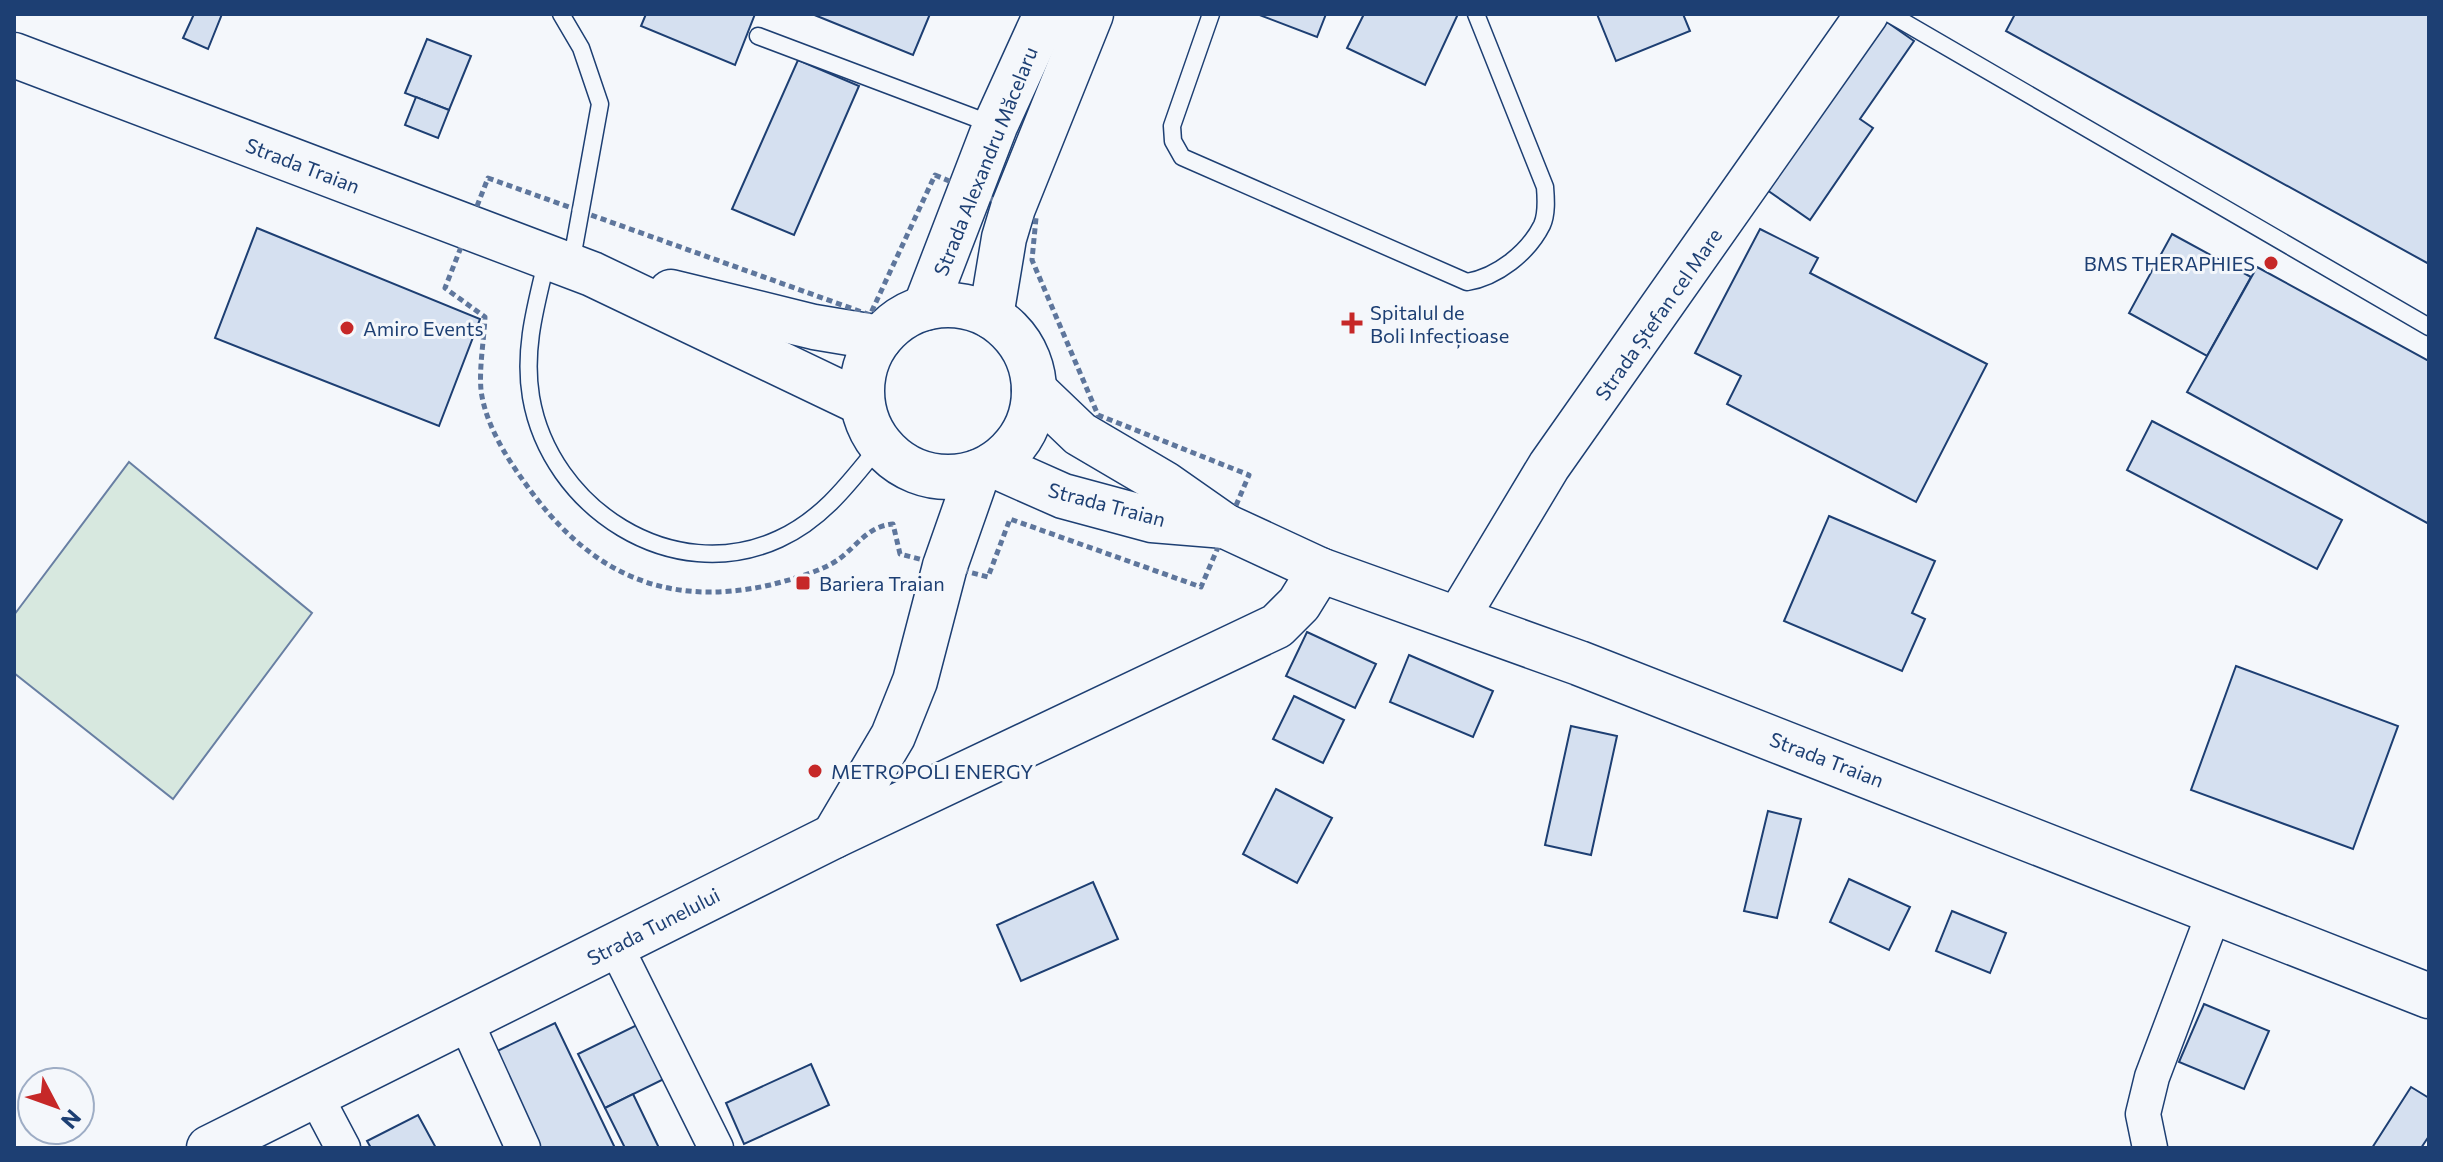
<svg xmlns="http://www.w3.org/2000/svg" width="2443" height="1162" font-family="Commissioner,sans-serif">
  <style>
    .green { fill: #d7e8df; stroke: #687fa3; stroke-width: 2 }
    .building { fill: #d5e0f0; stroke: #1d3f73; stroke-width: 2 }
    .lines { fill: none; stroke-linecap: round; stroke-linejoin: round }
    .service-casing { stroke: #1d3f73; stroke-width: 19 }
    .minor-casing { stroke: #1d3f73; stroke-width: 37 }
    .tertiary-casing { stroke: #1d3f73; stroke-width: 45 }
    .primary-casing { stroke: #1d3f73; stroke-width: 47 }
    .trunk-casing { stroke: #1d3f73; stroke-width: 47 }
    .path { stroke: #5e769c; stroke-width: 5; stroke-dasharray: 6 4; stroke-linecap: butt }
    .service { stroke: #f4f7fb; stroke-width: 16 }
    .minor { stroke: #f4f7fb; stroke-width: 34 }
    .tertiary { stroke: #f4f7fb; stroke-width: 42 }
    .primary { stroke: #f4f7fb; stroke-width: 44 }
    .trunk { stroke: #f4f7fb; stroke-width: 44 }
    .poi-dot { fill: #c62828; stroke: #f4f7fb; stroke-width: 3 }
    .labels { text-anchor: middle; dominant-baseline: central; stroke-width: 6; stroke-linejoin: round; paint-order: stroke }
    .street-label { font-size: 20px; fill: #1d3f73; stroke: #f4f7fb }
    .poi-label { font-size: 20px; fill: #1d3f73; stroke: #f4f7fb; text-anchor: start }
  </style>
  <rect width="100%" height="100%" fill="#f4f7fb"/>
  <polygon class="green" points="129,462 312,613 173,799 14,673 14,615"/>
  <g class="building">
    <polygon points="194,14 222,14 208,49 183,38"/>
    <polygon points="646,14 755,14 735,65 641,26"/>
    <polygon points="812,14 930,14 913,55"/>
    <polygon points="1257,14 1326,14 1317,37"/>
    <polygon points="1364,14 1458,14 1425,85 1347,48"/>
    <polygon points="1597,14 1683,14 1690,31 1616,61"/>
    <polygon points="2015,14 2429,14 2429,264 2006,31"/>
    <polygon points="1884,20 1914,41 1860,119 1873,128 1810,220 1767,190"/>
    <polygon points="427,39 471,56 449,110 405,93"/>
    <polygon points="798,60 859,86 794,235 732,209"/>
    <polygon points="416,97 449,110 438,138 405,125"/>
    <polygon points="257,228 480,319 439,426 215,338"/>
    <polygon points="1760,229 1818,258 1810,273 1987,364 1916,502 1727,404 1741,376 1695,353"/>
    <polygon points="2172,234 2251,277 2207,356 2129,313"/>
    <polygon points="2257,267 2429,361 2429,524 2187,392"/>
    <polygon points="2152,421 2342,520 2317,569 2127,470"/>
    <polygon points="1829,516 1935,561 1912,613 1925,619 1902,671 1784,621"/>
    <polygon points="1307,632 1376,664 1355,708 1286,676"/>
    <polygon points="1409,655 1493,691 1473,737 1390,702"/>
    <polygon points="2236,666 2398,726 2353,849 2191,790"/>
    <polygon points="1294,696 1344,720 1323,763 1273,739"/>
    <polygon points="1571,726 1617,736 1591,855 1545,845"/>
    <polygon points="1276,789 1332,818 1297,883 1243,854"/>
    <polygon points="1768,811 1801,819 1777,918 1744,911"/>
    <polygon points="1849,879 1910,907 1889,950 1830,922"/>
    <polygon points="1093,882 1118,939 1021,981 997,925"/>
    <polygon points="1952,911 2006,933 1990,973 1936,951"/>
    <polygon points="2204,1004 2269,1031 2244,1089 2179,1062"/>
    <polygon points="643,1022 670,1076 605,1108 578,1054"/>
    <polygon points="555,1023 615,1148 538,1148 493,1053"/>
    <polygon points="811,1064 829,1105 744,1144 726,1103"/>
    <polygon points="2411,1087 2429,1098 2429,1136 2421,1148 2372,1148"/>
    <polygon points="633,1094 659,1148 625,1148 605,1108"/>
    <polygon points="418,1115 436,1148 371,1148 367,1141"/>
  </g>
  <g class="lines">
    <g class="service-casing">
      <g id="service">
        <polyline points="561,14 581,48 600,104 571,264"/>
        <path d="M1211,14L1172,126L1173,141L1182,157L1467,282C1497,277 1528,253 1542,225C1547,214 1546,199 1545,187L1476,14"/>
        <polyline points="1890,14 2429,327"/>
        <polyline points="758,36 994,125"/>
        <path d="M547,259C536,305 523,349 531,397C550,508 672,588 779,539C823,519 850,482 880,445"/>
      </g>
    </g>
    <g class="minor-casing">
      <g id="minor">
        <polyline points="615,945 716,1148"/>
        <polyline points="465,1020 523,1148"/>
        <polyline points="315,1095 343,1148"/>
        <polyline points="2150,1148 2143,1114 2152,1077 2215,910"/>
      </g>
    </g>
    <g class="tertiary-casing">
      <polyline id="tertiary" points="1457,619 1549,466 1867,14"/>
    </g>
    <g class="primary-casing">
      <g id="primary">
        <polyline points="14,55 592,274 862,403"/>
        <polyline points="671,292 814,327 880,338"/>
        <polyline points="1034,390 1080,434 1165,484 1225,526 1320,570 1579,663 2429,996"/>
        <polyline points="993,465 1063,496 1152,520 1225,526"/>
      </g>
    </g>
    <g class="trunk-casing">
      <g id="trunk">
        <circle cx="948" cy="391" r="86"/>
        <polyline points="925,308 995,126 1046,14"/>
        <polyline points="991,316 1004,238 1013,208 1091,14"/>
        <polyline points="834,836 893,736 915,681 945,566 978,472"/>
        <polyline points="209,1148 834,836 1277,626 1299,604 1320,570"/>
      </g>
    </g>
    <path class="path" d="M935,175L1036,218L1032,260L1098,415L1249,475L1201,587L1010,519L988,577L900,554L893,524C868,526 858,545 839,559C823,571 790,580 770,585C662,609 587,571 525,483C506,457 485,423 481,390C479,367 484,340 485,317L445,288L488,178L870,315Z"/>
    <use href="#service" class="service"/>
    <use href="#minor" class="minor"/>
    <use href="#tertiary" class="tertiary"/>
    <use href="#primary" class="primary"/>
    <use href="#trunk" class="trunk"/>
  </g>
  <g class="poi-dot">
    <circle cx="2271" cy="263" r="8"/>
    <path d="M1348 311h8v8h8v8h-8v8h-8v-8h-8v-8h8z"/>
    <circle cx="347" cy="328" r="8"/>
    <rect x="795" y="575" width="16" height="16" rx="4"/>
    <circle cx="815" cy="771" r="8"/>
  </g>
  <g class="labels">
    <g class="street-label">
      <text transform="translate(985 161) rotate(-68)">Strada Alexandru Măcelaru</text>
      <text transform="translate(303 165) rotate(21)">Strada Traian</text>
      <text transform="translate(1658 314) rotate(-55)">Strada Ștefan cel Mare</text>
      <text transform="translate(1107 504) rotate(15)">Strada Traian</text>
      <text transform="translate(1827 759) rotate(21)">Strada Traian</text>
      <text transform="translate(653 926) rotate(-27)">Strada Tunelului</text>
    </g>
    <g class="poi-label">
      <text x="2255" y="263" text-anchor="end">BMS THERAPHIES</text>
      <text x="1370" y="312">Spitalul de<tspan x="1370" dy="23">Boli Infecțioase</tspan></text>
      <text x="363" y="328">Amiro Events</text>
      <text x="819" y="583">Bariera Traian</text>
      <text x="831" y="771">METROPOLI ENERGY</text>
    </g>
  </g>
  <rect width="2443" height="1162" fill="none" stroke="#1d3f73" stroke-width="32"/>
  <g transform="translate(56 1106) rotate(131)"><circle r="38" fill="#f4f7fb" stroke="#9eadc5" stroke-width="2"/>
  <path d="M0-6L14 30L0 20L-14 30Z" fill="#c62828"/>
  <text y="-12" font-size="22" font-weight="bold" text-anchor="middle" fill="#1d3f73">N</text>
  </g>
</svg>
